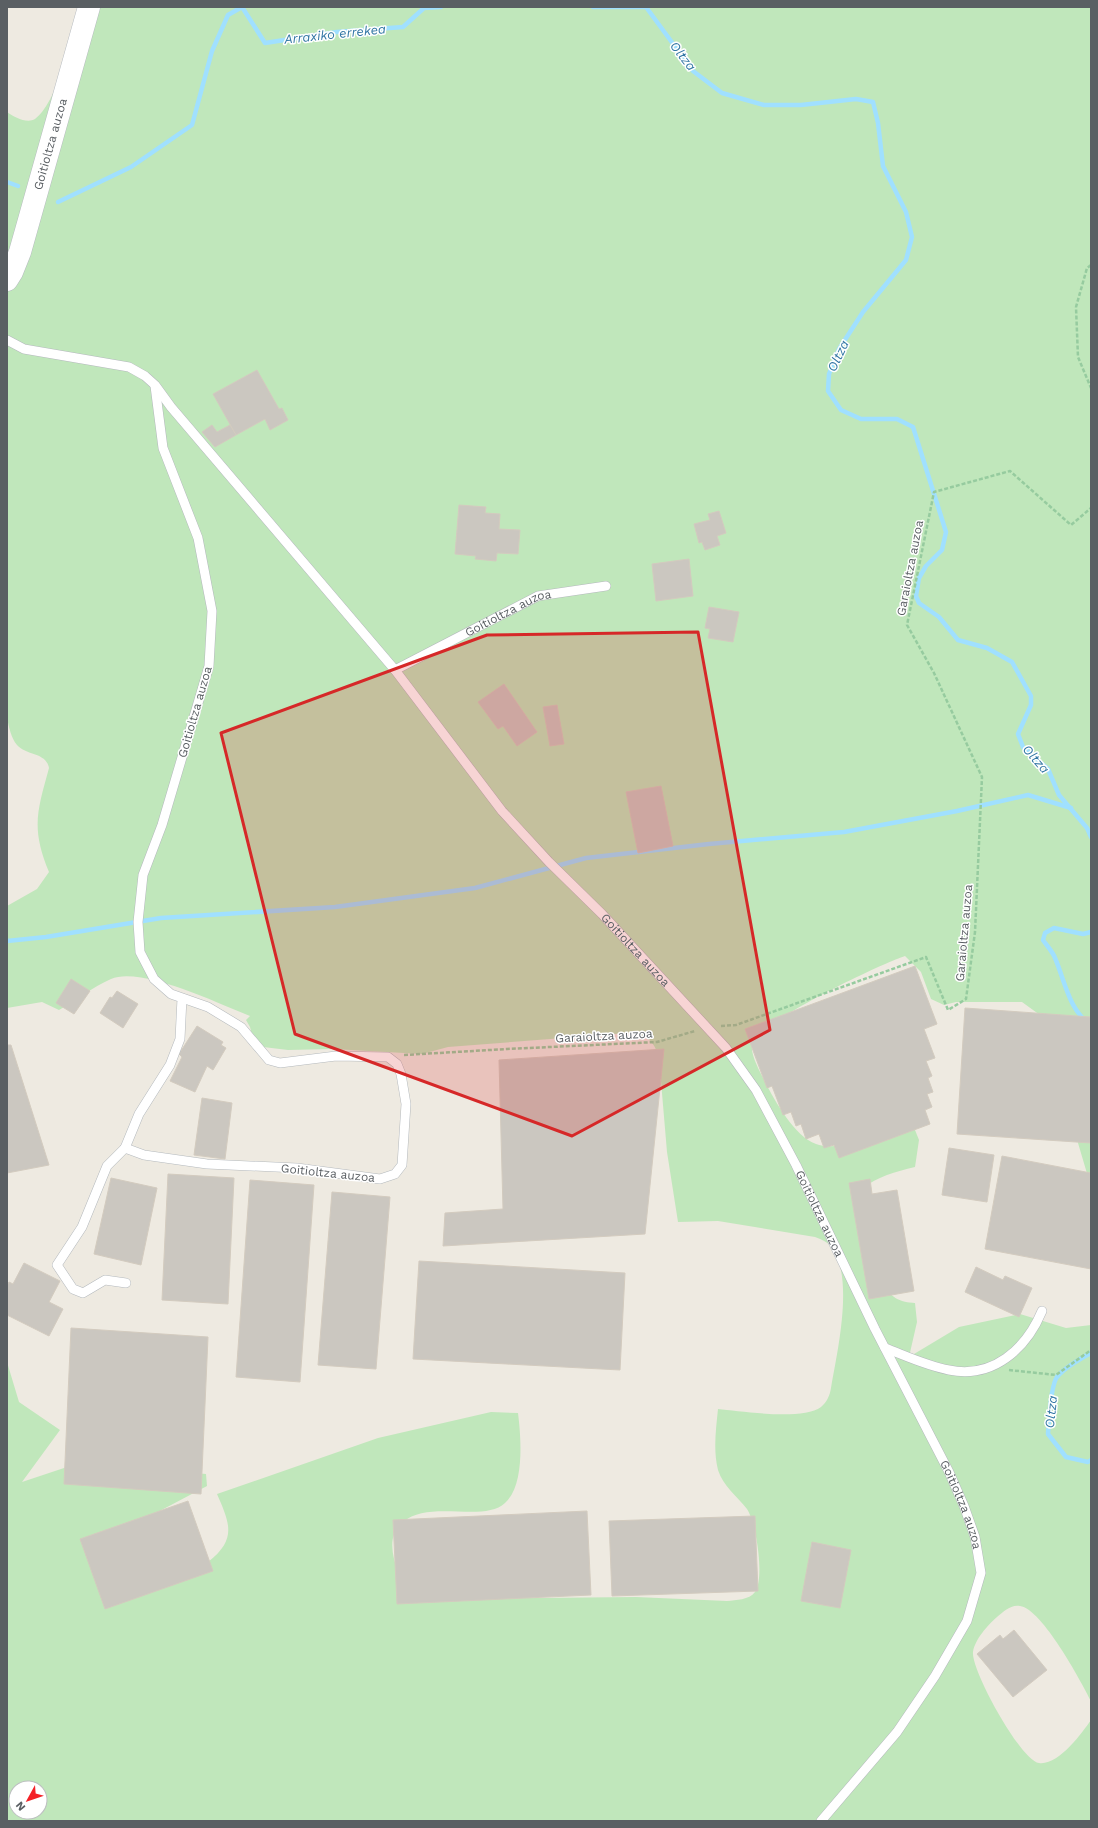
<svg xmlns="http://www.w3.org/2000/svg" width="1098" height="1828" font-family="'Work Sans',sans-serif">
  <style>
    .green { fill: #c0e7bb; fill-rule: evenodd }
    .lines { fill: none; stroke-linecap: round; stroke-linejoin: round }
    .stream { stroke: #a0e0ff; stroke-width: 4.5 }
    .building { fill: #cbc7c0; stroke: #d3cbbf }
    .lane-casing { stroke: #b4b9bd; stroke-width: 10 }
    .secondary-casing { stroke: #b5babf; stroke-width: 23 }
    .path { stroke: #96cb9f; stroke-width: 2.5; stroke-dasharray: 4 2; stroke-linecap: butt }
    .lane { stroke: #fff; stroke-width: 9 }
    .secondary { stroke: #fff; stroke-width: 22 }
    .marked { fill: #d62828; fill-opacity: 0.2; stroke: #d62828; stroke-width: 3; stroke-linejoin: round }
    .labels { text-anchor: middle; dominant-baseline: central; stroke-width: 3; stroke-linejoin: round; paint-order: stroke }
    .street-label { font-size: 12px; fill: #5a5f63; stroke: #fff }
    .water-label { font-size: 13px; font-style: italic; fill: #3377a5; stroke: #fff }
  </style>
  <rect width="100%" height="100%" fill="#eeeae1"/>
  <path class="green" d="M85,7H1091V1187L1078,1143V1104L1062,1031L1022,1002H956L944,1005L931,999L921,972L905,956C878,965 764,1020 753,1042C748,1052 761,1073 765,1082C775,1101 795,1137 816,1144C840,1153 889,1132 913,1125L919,1140L915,1167C895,1172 878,1176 862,1189L884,1286C893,1299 900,1302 915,1303L917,1322L909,1357L959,1327L1020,1314L1066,1328L1091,1325V1701C1081,1681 1042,1609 1020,1606C1011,1604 1003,1612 997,1617C988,1625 975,1639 973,1652C971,1670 1021,1761 1039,1763C1058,1766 1082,1733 1091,1720V1821H7V1362L19,1402L60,1430L22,1482L79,1463L206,1474L207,1486L101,1542L208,1562C237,1539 230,1524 217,1494L378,1438L491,1412L518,1413C521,1437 525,1485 505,1503C484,1523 429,1499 403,1522C387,1535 392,1555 398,1572L481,1591L537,1598L636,1597L727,1601C736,1600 749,1600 755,1592C765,1578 756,1522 747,1509C737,1496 723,1486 718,1470C713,1450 716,1429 718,1409C741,1411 802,1421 821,1407C827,1402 830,1395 831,1388C837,1352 855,1277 831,1246C827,1242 821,1239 815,1237L718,1221L678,1222L667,1152L659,1058C654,1040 647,1035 628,1033L448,1047L422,1054L333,1049L288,1050L255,1046L250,1027L246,1020L250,1016C219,1004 141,966 111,979C93,987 76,1000 59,1010L42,1002L7,1008V906L37,889L49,872C31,828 37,812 49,768C46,752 27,756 17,745C11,738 9,727 7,718V112C14,117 27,124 35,119C55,106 77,31 85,7ZM16,1788H40V1812H16Z"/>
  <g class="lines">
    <g class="stream">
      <polyline points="242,7 265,43 337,32 403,27 424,8 441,7"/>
      <polyline points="593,7 646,7"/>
      <polyline points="646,7 693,71 722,93 764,105 801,105 856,99 873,102 878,123 883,166 906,212 912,237 906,260 863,312 839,349 829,374 828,391 841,410 861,419 897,419 913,427 946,532 942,550 926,566 919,578 916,596 919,603 939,617 958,640 987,648 1012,662 1031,696 1031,705 1018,734 1023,747 1048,769 1059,795 1087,828 1091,837"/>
      <polyline points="7,182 18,186"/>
      <polyline points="58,202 131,167 192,125 212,51 228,15 242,7"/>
      <path d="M1091,932L1083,934L1054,928L1045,933L1043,940C1047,946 1053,952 1055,958C1065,981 1069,1011 1091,1025"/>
      <polyline points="7,941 46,937 161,918 335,907 475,888 586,858 709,844 844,832 957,811 1028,795 1071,808"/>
      <path d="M1091,1353C1080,1359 1065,1367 1057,1377C1050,1387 1049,1421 1048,1434L1066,1457L1088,1462L1091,1460"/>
    </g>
  </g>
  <g class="building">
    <polygon points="257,370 279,409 282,408 288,420 270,430 265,419 236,435 213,394"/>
    <polygon points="212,425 217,432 230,425 236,435 215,447 202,432"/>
    <polygon points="459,505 486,507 485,513 500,514 499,529 520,530 518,554 497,553 496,561 475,559 476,556 455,554"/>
    <polygon points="719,511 726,533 717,536 720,545 705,550 702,542 699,543 694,524 710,520 708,514"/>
    <polygon points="689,559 693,596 656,601 652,564"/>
    <polygon points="709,607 739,612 733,642 708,638 710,629 705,628"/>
    <polygon points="504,684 537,732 517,746 503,726 498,729 478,702"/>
    <polygon points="557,705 564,744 550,746 543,707"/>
    <polygon points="661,786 673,846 638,853 626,792"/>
    <polygon points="915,966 937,1024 924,1029 935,1058 926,1061 932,1076 928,1078 933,1092 927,1094 932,1107 925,1110 930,1124 839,1158 834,1145 824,1148 819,1134 806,1139 801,1124 796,1126 791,1112 783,1115 772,1086 767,1088 745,1029"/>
    <polygon points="71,979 90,991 74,1014 56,1003"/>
    <polygon points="117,991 138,1004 123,1028 100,1013 110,997 112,998"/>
    <polygon points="965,1008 1091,1017 1091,1143 957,1134"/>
    <polygon points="197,1026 223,1042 221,1045 226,1048 213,1070 207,1066 195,1092 170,1081 182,1057 179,1054"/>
    <polygon points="7,1045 11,1045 49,1165 7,1173"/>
    <polygon points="664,1049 645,1234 443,1246 445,1213 503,1209 499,1060"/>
    <polygon points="202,1098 232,1103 225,1159 194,1155"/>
    <polygon points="949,1148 994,1155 987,1202 942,1195"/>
    <polygon points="1002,1156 1091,1173 1091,1269 985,1249"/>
    <polygon points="168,1174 234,1178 228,1304 162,1300"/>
    <polygon points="111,1178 157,1188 141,1265 94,1254"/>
    <polygon points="870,1179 872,1194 897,1190 914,1291 869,1299 849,1183"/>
    <polygon points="250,1180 314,1185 300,1382 236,1377"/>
    <polygon points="332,1192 390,1197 376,1369 318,1365"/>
    <polygon points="419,1261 625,1273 620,1370 413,1359"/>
    <polygon points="24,1263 60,1281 49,1302 63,1309 49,1336 7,1315 7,1286 9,1282 13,1284"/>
    <polygon points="976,1267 1003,1280 1005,1276 1032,1288 1019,1317 965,1292"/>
    <polygon points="71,1328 208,1337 201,1494 64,1484"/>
    <polygon points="188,1501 213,1571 105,1609 80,1539"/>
    <polygon points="587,1511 591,1595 397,1604 393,1520"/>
    <polygon points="755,1516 758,1591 612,1596 609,1521"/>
    <polygon points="812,1542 851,1550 840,1608 801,1601"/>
    <polygon points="1014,1630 1047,1670 1013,1697 977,1654 1000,1635 1003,1639"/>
  </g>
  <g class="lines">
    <g class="lane-casing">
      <g id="lane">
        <path id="s1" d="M7,340L24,349L129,367L145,376L155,385L171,407L395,670L502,811L549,862L602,914L726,1048L756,1090L796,1165L875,1329L949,1472L964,1506L975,1537L981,1573L967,1621L935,1676L897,1732L821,1821"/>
        <polyline points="155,386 163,448 198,538 212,611 209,666 162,825 143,875 138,922 140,952 154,979 171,994 208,1007 241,1027 269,1060 280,1063 336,1056 388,1057 397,1064 401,1074 406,1104 402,1165 395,1174 380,1179 297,1168 207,1164 144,1155 125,1148 139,1114 170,1065 180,1039 182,998"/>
        <path id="s2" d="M395,670L538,596L606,586"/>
        <polyline points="125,1148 107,1166 82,1227 57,1265 73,1289 83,1293 105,1280 126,1283"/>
        <path d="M885,1348C906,1356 927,1366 949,1370C993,1379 1026,1349 1042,1311"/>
      </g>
    </g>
    <g class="secondary-casing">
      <g id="secondary">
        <path id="s3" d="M7,280L12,272L20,252L89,7"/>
      </g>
    </g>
    <g class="path">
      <polyline points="1091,265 1087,268 1076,307 1078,357 1091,388"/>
      <polyline points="721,1026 736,1025 926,957 948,1010 966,999 975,932 982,777 934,673 907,625 934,492 1010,471 1071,525 1091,508"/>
      <polyline points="404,1055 507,1049 657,1042 695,1031"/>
      <polyline points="1009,1370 1056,1375 1091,1350"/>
    </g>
    <use href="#lane" class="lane"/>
    <use href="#secondary" class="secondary"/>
  </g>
  <path class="marked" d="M698,632L770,1030L572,1136L295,1034L221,733L487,635Z"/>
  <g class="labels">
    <g class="street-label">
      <text stroke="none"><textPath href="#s3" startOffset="143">Goitioltza auzoa</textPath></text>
      <text transform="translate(910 568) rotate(-79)">Garaioltza auzoa</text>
      <text stroke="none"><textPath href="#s2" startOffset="127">Goitioltza auzoa</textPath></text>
      <text transform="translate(195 712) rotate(-74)">Goitioltza auzoa</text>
      <text transform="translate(964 933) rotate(-85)">Garaioltza auzoa</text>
      <text stroke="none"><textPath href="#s1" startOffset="900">Goitioltza auzoa</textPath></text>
      <text transform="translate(604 1036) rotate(-3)">Garaioltza auzoa</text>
      <text transform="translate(328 1173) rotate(6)">Goitioltza auzoa</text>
      <text stroke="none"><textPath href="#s1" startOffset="1224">Goitioltza auzoa</textPath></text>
      <text stroke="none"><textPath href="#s1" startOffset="1548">Goitioltza auzoa</textPath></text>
    </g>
    <g class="water-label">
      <text transform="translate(335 34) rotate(-6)">Arraxiko errekea</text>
      <text transform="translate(683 56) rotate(52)">Oltza</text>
      <text transform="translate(838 356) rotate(-65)">Oltza</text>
      <text transform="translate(1036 759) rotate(49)">Oltza</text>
      <text transform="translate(1051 1412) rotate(-84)">Oltza</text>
    </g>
  </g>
  <rect width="1098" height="1828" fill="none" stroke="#5a5f63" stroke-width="16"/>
  <g transform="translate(28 1800) rotate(230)"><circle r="19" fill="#ffffff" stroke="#bdbfc1"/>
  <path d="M0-3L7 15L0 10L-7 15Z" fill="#f42127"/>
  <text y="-6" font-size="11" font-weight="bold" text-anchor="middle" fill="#5a5f63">N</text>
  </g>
</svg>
